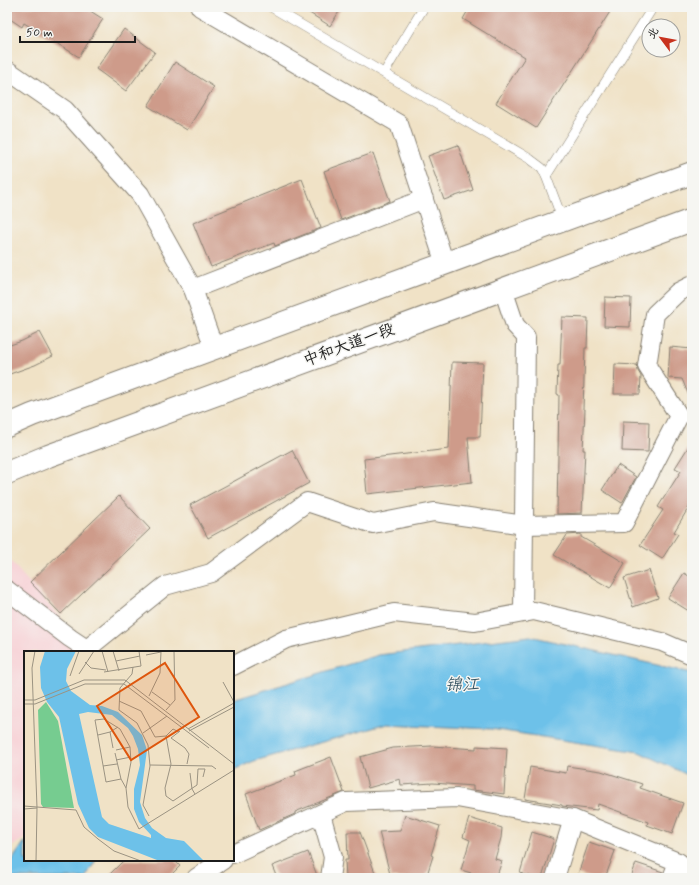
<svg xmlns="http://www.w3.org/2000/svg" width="699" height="885" font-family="Mynerve,'LXGW WenKai TC',sans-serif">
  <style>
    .built { fill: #f7cfd4 }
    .water { fill: #6dc1e9; stroke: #446e82 }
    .building { fill: #ce9b8a }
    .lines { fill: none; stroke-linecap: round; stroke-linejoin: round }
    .lane-casing { stroke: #867f71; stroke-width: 10 }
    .street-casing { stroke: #867f71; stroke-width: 20 }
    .secondary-casing { stroke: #867f71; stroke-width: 24 }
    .lane { stroke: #fff; stroke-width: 9 }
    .street { stroke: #fff; stroke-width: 18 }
    .secondary { stroke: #fff; stroke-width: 22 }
    .labels { text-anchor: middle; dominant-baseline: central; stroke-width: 3; stroke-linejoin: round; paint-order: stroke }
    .street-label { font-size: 16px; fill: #1c1c1c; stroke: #f6f6f2 }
    .water-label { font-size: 17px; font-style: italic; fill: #385664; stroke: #f6f6f2 }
    .inset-road { fill: none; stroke: #9b9382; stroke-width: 1 }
    .view { fill: #de560d; fill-opacity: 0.15; stroke: #de560d; stroke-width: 2 }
    .inset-edge { fill: none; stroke: #1c1c1c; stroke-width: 2 }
  </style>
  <rect width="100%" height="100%" fill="#f6f6f2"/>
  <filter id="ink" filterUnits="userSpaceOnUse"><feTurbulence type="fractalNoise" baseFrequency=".025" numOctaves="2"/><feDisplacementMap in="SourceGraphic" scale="8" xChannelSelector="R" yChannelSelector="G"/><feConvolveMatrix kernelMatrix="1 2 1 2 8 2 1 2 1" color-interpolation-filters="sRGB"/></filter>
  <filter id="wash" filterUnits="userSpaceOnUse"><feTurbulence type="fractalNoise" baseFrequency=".012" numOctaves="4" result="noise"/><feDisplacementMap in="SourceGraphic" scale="16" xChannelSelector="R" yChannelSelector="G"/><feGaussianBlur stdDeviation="0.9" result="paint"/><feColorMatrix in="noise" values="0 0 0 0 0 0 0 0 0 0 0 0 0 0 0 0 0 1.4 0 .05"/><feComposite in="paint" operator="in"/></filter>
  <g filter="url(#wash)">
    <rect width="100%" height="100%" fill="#f0e2c6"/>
    <polygon class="built" points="7,557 90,652 25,652 25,838 7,850"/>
    <g class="water">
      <polygon points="530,636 692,673 692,777 639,752 491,729 387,724 254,761 233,770 233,700 379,655"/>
      <polygon points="25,841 25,860 96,860 85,878 7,878 7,868"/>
    </g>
    <g id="blocks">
      <g class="building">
        <polygon points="7,7 84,7 103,19 79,57 24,23 22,27 7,17"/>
        <polygon points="300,7 342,7 330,26"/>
        <polygon points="470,7 613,7 536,128 496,103 525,57 463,19"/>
        <polygon points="124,29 155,52 126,91 96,69"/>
        <polygon points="175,62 214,87 187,130 148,106"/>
        <polygon points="458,145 473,190 444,200 428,156"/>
        <polygon points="373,153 390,201 341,220 324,171"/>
        <polygon points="302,179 321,228 275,246 274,243 211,267 193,223"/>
        <polygon points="605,297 631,298 630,327 604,326"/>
        <polygon points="562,317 588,318 587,348 585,348 583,409 585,409 583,450 585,450 582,513 557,514 559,395 557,394 558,365 560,365"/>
        <polygon points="40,332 53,356 35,365 7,375 7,346 22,341"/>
        <polygon points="670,347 692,349 692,403 682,379 668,378"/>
        <polygon points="452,362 483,363 480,437 468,437 472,482 367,494 364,459 449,449"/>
        <polygon points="615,364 637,365 638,371 641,376 640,394 614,394"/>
        <polygon points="623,421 649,422 648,452 622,451"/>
        <polygon points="692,441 692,502 674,532 678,534 662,559 640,545 663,510 658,507 681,471 675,468"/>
        <polygon points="292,450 309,483 208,538 190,505"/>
        <polygon points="618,465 636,477 622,503 602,490"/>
        <polygon points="119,496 150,529 61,614 30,582"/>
        <polygon points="581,534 581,537 625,563 610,588 554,555 567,535"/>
        <polygon points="649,570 658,598 633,607 624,578"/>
        <polygon points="684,573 692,578 692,613 668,598"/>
        <polygon points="432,746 476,749 476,746 507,748 504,794 473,790 473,786 433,783 401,785 400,779 368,788 360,757 393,748"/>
        <polygon points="331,757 344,792 295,812 295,814 259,830 246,794 296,775 295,771"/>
        <polygon points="567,766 601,771 642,784 640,788 683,803 672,834 647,825 648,822 598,804 597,810 562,806 562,805 525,799 530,767 566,773"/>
        <polygon points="405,815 440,826 431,855 433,856 426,878 391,878 379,832 400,831"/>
        <polygon points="469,818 502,828 501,838 495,859 502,861 496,878 488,878 461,870 470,840 463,837"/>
        <polygon points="347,832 360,832 377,878 346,878 345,860 348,860"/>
        <polygon points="532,832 554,839 542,878 536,878 520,873"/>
        <polygon points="589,842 615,851 605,878 592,878 578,874"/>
        <polygon points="308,852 318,878 277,878 272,866"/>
        <polygon points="124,860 174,860 180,866 168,878 106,878"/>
        <polygon points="636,863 663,872 662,878 631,878"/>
      </g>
    </g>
  </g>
  <g filter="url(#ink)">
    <use href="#blocks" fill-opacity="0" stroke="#867f71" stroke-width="1"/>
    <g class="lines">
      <g class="lane-casing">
        <g id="lane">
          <polyline points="271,7 530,159 542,168 546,176 563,221"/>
          <polyline points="384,73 424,7"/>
          <polyline points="546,176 653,7"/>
        </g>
      </g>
      <g class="street-casing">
        <g id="street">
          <polyline points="200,7 399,124 445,264"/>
          <polyline points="7,70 65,110 140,194 193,289 214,348"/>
          <polyline points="193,289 424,199"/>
          <polyline points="503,289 515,325 526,337 523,613"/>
          <polyline points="7,590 70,638 91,652"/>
          <polyline points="87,649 165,586 211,573 307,502 373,524 434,512 524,525 624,523 679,416 647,366 655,314 678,292 692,285"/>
          <polyline points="233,666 286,639 394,613 475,622 534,611 662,642 692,655"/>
          <polyline points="321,814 333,857 330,878"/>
          <polyline points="233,854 346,802 457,798 573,819 678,862 692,872"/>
          <polyline points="196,878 223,860"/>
          <polyline points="555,878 573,819"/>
          <polyline points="672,878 678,862"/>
        </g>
      </g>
      <g class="secondary-casing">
        <g id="secondary">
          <polyline points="7,426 32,415 692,173"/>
          <polyline points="7,473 48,456 692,220"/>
        </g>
      </g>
      <use href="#lane" class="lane"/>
      <use href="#street" class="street"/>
      <use href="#secondary" class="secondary"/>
    </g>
  </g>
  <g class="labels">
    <g class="street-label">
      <text transform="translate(349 345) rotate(-20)">中和大道一段</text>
    </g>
    <g class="water-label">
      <text transform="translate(462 685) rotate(-2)">锦江</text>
    </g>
  </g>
  <g transform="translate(24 651)">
    <rect width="210" height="210" fill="#f0e2c6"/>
    <path d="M22,51L34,70L50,157L19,156L17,153L14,59Z" fill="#76cc90"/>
    <path d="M21,0H52L43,18L42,30L47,40L66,54L78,55L94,61L118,84L123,99L116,151L121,167L128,177L142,187L160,190L180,210L133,209L74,186L65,177L54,153L35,66L23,51L17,37L16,16ZM64,61L88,64L104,77L109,85L114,98L116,114L110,138V158L115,171L127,184V187L85,173L78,166L55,63Z" fill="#6dc1e9" fill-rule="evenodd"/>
    <path class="inset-road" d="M11,0L8,17L13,157L12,210M78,0L84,21M89,0L95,20M122,4L137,1L136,22L125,45M92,10L116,5M61,11L67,17L82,19M109,16L108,23L96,37L95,59L113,72L124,94L126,115L119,154L125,165M80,21L117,15L115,0M55,23L70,0M46,25L55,0M199,31L210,51M128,41L146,54M0,49H11L60,29H101L210,113M95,50L117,60L131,86L142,85L149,78L155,81M0,53H11L61,33H100L185,97M142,59L151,49L150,0M164,78L210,52M156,80L147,87L161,97L165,103L163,113M165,80L210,56M119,82L143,65M74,84L86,81M142,85L147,113L141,137L142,145L149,150L173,134L174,118H181L179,126M89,97L86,81L94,76M92,99L106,96M91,102L97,128M92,109L107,106M126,114L188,115L192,118M79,115L93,113M166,122L168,138L171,143M102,137L97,128L82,131L71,69L80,68L96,78L106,96L107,111L102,137L104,156L115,178L210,119M0,155L52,159L60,176L74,188L90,200L117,210M0,158L13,157"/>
    <path class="view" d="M141,12L175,66L107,109L73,55Z"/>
    <rect width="210" height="210" class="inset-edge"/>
  </g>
  <rect width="699" height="885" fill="none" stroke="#f6f6f2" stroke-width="24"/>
  <g transform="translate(661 38) rotate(302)"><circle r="19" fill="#f6f6f2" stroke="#9f9f9c"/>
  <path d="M0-3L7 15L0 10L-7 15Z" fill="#c8321e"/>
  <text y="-6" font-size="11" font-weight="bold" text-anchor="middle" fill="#1c1c1c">北</text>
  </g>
  <path d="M20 36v6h115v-6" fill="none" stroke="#1c1c1c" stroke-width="2"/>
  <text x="26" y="36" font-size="12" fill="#1c1c1c" stroke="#f6f6f2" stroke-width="3" paint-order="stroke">50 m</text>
</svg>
